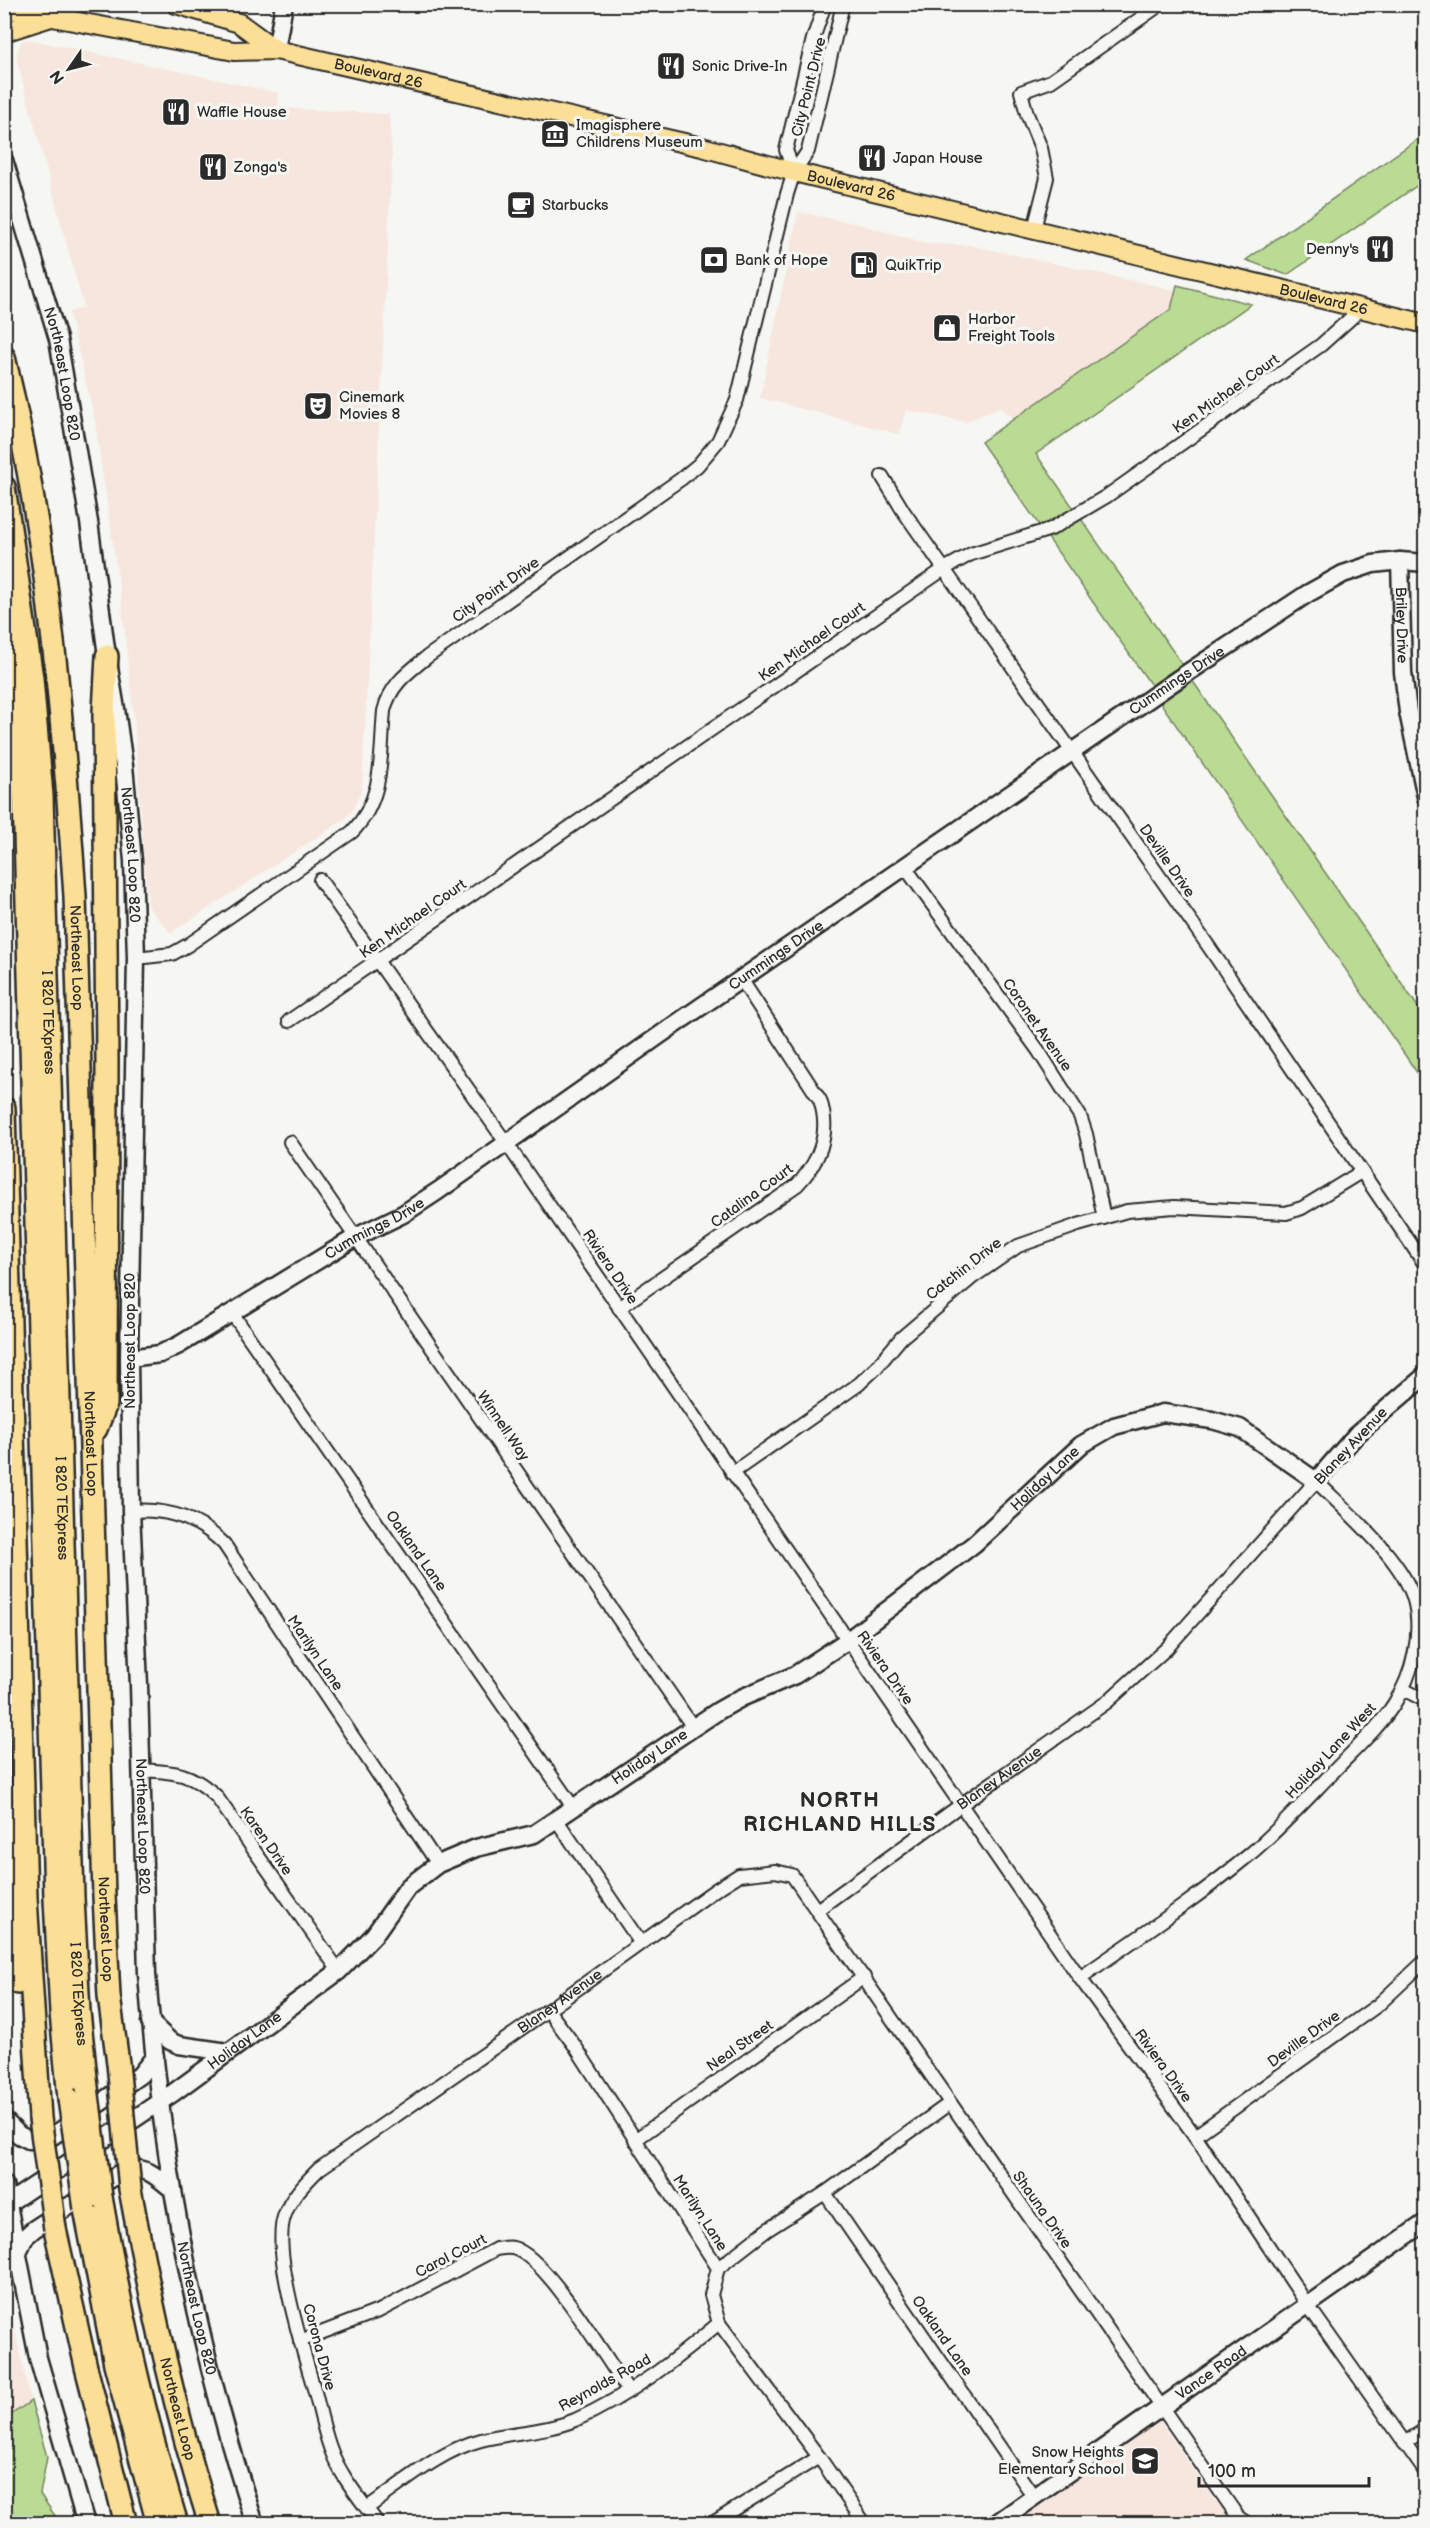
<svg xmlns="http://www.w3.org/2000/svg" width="1430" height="2528" font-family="'Balsamiq Sans',sans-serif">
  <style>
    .built { fill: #f7e6de }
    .green { fill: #badb94; stroke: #728360; stroke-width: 1.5 }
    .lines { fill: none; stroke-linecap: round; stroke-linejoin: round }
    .street-casing { stroke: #2b2b2b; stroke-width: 16 }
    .secondary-casing { stroke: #2b2b2b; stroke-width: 21 }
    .primary-casing { stroke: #2b2b2b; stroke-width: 22 }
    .highway-casing { stroke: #2b2b2b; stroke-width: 26 }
    .street { stroke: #f6f6f2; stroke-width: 12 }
    .secondary { stroke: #f6f6f2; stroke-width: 16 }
    .primary { stroke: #fbdf96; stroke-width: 18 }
    .highway { stroke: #fbdf96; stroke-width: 21 }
    .highway-bridge-casing { stroke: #2b2b2b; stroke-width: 26; stroke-linecap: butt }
    .highway-bridge { stroke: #fbdf96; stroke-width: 21 }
    .labels { text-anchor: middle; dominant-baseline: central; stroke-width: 6; stroke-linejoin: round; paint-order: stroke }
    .poi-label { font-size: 15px; fill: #2b2b2b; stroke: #f6f6f2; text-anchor: start }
    .street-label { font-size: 15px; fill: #2b2b2b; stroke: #f6f6f2 }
    .district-label { font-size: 21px; font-weight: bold; letter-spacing: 1.5px; fill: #2b2b2b; stroke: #f6f6f2 }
  </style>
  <rect width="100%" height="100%" fill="#f6f6f2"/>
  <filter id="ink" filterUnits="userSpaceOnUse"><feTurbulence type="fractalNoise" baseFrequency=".0167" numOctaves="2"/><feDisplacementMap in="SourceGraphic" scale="12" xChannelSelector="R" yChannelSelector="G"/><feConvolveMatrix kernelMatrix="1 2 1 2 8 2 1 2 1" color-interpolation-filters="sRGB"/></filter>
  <g filter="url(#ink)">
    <g class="built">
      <polygon points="28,39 279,93 278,108 389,114 392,158 362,788 353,810 343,820 171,933 148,907 134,719 121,598 94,416 69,312 84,308 16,57 21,41"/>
      <polygon points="798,212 859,224 929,244 969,245 1176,290 1171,309 1014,419 999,407 966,422 906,410 899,434 760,398"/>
      <polygon points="4,2284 31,2401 5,2420 4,2420"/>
      <polygon points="1160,2421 1215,2501 1239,2523 1011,2524"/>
    </g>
    <g class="green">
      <polygon points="1425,134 1425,180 1287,275 1246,260"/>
      <polygon points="1177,285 1251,304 1036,454 1184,667 1153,688 981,442 1171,309"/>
      <polygon points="1192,680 1425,1017 1425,1084 1160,702"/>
      <polygon points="31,2401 47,2457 40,2494 60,2523 5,2523 5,2419"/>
    </g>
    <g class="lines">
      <g class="street-casing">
        <g id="street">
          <polyline points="794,172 786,150 813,39 825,4"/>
          <polyline points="1034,229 1047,178 1041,148 1027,114 1021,92 1051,81 1161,4"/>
          <polyline points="882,476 904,512 1209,947 1426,1266"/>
          <polyline points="905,867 1038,1050 1080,1116 1086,1134 1104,1218"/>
          <polyline points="320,880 507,1144 1080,1978 1195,2136 1307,2304 1426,2473"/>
          <path d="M136,958L172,954L188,945L352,832C385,798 380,755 384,711C390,685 407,673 427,657L681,479L698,465L718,441L737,400L787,194L794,172L808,151L843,4"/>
          <polyline points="289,1021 944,569 971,554 1051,529 1107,496 1321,345 1361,309"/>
          <polyline points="290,1142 693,1727"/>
          <path d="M619,1308L797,1185C820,1161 831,1133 820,1100L741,979"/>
          <polyline points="232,1313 573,1807"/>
          <polyline points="732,1473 859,1384 876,1368 901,1338 973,1277 1018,1246 1078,1225 1127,1211 1174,1207 1286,1213 1302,1208 1361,1172"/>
          <path d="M131,1511C167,1508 199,1519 224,1544L438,1864"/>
          <polyline points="1403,1689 1426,1701"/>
          <path d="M141,1770C175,1772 190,1772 216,1796L339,1971"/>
          <polyline points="556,1819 640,1942"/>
          <path id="s1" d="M817,1910L962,1804L1107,1702L1167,1648L1316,1481C1347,1512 1402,1558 1414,1600C1423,1633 1413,1675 1394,1704C1378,1729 1354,1750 1333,1772C1306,1800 1279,1830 1249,1855C1196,1899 1137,1938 1080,1978"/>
          <polyline points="548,2010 575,2046 718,2268 711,2295 719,2323 819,2457 865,2524"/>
          <polyline points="1195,2136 1378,2005 1426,1960"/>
          <polyline points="635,2140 864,1977"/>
          <polyline points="825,2193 1034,2497"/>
          <polyline points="718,2268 767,2230 825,2193 950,2103"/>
          <path d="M300,2341L381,2310L496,2249C503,2248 511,2246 518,2250C551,2265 605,2357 628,2390"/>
          <polyline points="1404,2443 1426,2429"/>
          <path d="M367,2508C402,2484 439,2451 481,2440C511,2432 545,2432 575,2420C628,2397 675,2360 719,2323"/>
          <path id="s2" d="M378,2524C362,2501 340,2476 331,2450C324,2432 320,2411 315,2392C304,2354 272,2253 284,2217C290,2198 305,2183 319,2169L548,2010L715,1890L739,1875L775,1871L792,1875L1238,2517L1248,2524"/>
          <polyline points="711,2524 819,2457"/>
        </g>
      </g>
      <g class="secondary-casing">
        <g id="secondary">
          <polyline points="276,50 284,4"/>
          <path id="s3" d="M4,160L58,339L89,522L107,656L116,709L124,766L133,861L136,958L129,1358L131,1511L139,1685L147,1974C161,2161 196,2345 255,2524"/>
          <path id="s4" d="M1400,561L1403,672L1408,712L1426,797"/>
          <path id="s5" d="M129,1358L160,1354L179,1345L356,1237L403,1214L438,1191L677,1023L1178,679L1307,594L1343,574L1373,564L1400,561L1426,563"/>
          <polyline points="150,2022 170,2041 179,2045 228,2052"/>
          <polyline points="4,2120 19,2135 29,2140 47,2140 140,2075 155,2056"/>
          <polyline points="4,2184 38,2358 86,2524"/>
          <path id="s6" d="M4,2206L173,2093L339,1971L374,1935L408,1887L438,1864L476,1848L534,1834L718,1711L741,1698L795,1675L848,1640L974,1544L1081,1445L1114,1426L1163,1413L1212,1420L1240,1428L1316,1481L1356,1435L1426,1375"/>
          <path d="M15,2253L17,2254L25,2237L34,2229L126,2169C147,2166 157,2177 173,2190"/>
          <path id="s7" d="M995,2524L1426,2222"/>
        </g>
      </g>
      <g class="primary-casing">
        <g id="primary">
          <polyline points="176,4 239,23 276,50"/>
          <path id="s8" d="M4,8L234,51L276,50L702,147L794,172L1426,324"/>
          <polyline points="4,32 48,18"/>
        </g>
      </g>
      <g class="highway-casing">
        <g id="highway">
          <path id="s9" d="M4,357C47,533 63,716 75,896L104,1896L109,1996L118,2063"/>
          <path id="s10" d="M4,487L32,678L42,796L73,1898L79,2012L87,2087"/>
          <polyline points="4,604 20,738 24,797 55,1899 61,2013 69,2099"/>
          <polyline points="4,1108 26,1898 40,2118"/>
          <polyline points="96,1429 106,1404 107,1060 104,712 107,656"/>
          <polyline points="4,1810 9,1899 18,1983"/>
          <path id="s11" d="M130,2189C151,2302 175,2414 210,2524"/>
          <path d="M101,2197C120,2308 144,2416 177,2524"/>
          <polyline points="85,2209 115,2364 158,2524"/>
          <polyline points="55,2229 86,2367 126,2524"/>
        </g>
      </g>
      <use href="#street" class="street"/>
      <use href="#secondary" class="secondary"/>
      <use href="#primary" class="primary"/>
      <use href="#highway" class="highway"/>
      <g class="highway-bridge-casing">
        <g id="highway-bridge">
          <polyline points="118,2063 130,2189"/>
          <polyline points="87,2087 101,2197"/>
          <polyline points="69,2099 85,2209"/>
          <polyline points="40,2118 55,2229"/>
        </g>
      </g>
      <use href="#highway-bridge" class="highway-bridge"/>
    </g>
  </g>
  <defs>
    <g id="restaurant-square" transform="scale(1.5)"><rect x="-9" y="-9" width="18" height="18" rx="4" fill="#2b2b2b" stroke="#f6f6f2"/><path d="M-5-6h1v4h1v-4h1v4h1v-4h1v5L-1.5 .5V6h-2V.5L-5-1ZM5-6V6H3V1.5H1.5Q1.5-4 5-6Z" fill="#fff"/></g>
    <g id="museum-square" transform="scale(1.5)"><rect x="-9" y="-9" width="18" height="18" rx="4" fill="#2b2b2b" stroke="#f6f6f2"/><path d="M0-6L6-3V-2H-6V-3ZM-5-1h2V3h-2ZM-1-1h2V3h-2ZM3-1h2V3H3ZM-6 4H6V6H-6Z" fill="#fff"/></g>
    <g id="cafe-square" transform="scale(1.5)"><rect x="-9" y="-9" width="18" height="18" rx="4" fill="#2b2b2b" stroke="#f6f6f2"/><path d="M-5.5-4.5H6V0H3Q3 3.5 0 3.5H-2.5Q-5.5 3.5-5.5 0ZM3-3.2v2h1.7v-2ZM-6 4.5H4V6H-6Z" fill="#fff"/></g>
    <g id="bank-square" transform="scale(1.5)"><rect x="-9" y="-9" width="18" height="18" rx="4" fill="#2b2b2b" stroke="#f6f6f2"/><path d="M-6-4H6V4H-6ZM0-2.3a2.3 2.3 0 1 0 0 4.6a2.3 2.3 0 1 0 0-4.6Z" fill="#fff"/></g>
    <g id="fuel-square" transform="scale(1.5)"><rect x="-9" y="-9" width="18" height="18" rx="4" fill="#2b2b2b" stroke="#f6f6f2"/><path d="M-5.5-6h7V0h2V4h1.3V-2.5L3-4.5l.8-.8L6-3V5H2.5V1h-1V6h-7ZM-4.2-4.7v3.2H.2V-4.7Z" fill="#fff"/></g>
    <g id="shop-square" transform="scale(1.5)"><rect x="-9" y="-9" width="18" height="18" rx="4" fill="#2b2b2b" stroke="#f6f6f2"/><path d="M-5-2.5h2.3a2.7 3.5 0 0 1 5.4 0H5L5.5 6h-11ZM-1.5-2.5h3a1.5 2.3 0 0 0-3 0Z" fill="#fff"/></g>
    <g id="theatre-square" transform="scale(1.5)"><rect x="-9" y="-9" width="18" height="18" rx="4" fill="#2b2b2b" stroke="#f6f6f2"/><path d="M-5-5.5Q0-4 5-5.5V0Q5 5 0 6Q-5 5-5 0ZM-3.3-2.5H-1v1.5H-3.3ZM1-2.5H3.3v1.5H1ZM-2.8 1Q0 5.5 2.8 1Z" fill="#fff"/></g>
    <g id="school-square" transform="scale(1.5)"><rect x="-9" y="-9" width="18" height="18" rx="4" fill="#2b2b2b" stroke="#f6f6f2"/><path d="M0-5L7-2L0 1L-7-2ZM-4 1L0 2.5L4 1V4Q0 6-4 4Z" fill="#fff"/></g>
  </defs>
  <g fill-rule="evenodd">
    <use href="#restaurant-square" x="671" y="66"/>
    <use href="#restaurant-square" x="176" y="112"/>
    <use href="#museum-square" x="555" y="134"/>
    <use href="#restaurant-square" x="872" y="158"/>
    <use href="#restaurant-square" x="213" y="167"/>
    <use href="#cafe-square" x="521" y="205"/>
    <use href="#restaurant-square" x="1380" y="249"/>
    <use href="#bank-square" x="714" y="260"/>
    <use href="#fuel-square" x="864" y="265"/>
    <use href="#shop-square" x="947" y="328"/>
    <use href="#theatre-square" x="318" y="406"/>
    <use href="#school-square" x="1145" y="2461"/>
  </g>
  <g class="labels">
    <g class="poi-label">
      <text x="692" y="66">Sonic Drive-In</text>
      <text x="197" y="112">Waffle House</text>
      <text x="576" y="125">Imagisphere<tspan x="576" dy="17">Childrens Museum</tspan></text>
      <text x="893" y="158">Japan House</text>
      <text x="234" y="167">Zonga's</text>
      <text x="542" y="205">Starbucks</text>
      <text x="1359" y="249" text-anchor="end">Denny's</text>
      <text x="735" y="260">Bank of Hope</text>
      <text x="885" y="265">QuikTrip</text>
      <text x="968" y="319">Harbor<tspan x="968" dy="17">Freight Tools</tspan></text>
      <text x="339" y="397">Cinemark<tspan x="339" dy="17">Movies 8</tspan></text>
      <text x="1124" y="2452" text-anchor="end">Snow Heights<tspan x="1124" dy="17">Elementary School</tspan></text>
    </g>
    <g class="street-label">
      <text stroke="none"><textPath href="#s8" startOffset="381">Boulevard 26</textPath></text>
      <text transform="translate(809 87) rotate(-76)">City Point Drive</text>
      <text stroke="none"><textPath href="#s8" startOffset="867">Boulevard 26</textPath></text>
      <text stroke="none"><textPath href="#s8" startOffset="1353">Boulevard 26</textPath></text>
      <text stroke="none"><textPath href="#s3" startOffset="222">Northeast Loop 820</textPath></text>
      <text transform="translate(1226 394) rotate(-35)">Ken Michael Court</text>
      <text transform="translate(496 590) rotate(-35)">City Point Drive</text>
      <text stroke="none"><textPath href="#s4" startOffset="64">Briley Drive</textPath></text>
      <text transform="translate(812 642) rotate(-35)">Ken Michael Court</text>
      <text stroke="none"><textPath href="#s5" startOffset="1252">Cummings Drive</textPath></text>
      <text stroke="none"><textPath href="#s3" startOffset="708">Northeast Loop 820</textPath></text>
      <text transform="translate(1167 861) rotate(55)">Deville Drive</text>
      <text transform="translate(413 919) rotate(-35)">Ken Michael Court</text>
      <text stroke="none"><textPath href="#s5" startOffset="766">Cummings Drive</textPath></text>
      <text stroke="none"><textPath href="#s9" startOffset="606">Northeast Loop</textPath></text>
      <text stroke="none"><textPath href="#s10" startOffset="538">I 820 TEXpress</textPath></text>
      <text transform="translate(1037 1025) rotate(55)">Coronet Avenue</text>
      <text transform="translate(752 1196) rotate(-36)">Catalina Court</text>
      <text stroke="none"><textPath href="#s5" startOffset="280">Cummings Drive</textPath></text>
      <text transform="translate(610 1267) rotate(56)">Riviera Drive</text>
      <text transform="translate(964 1269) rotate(-38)">Catchin Drive</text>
      <text transform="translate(130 1341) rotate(-90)">Northeast Loop 820</text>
      <text transform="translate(503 1426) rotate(56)">Winnell Way</text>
      <text stroke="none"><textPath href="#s9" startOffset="1092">Northeast Loop</textPath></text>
      <text transform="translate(1351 1446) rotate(-47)">Blaney Avenue</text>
      <text stroke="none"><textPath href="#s6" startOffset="1282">Holiday Lane</textPath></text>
      <text stroke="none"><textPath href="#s10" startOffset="1024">I 820 TEXpress</textPath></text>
      <text transform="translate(416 1551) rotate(55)">Oakland Lane</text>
      <text transform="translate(315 1653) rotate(56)">Marilyn Lane</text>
      <text transform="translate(885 1668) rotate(55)">Riviera Drive</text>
      <text transform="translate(1331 1751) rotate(-47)">Holiday Lane West</text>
      <text stroke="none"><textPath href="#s6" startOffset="796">Holiday Lane</textPath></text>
      <text stroke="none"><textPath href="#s1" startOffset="225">Blaney Avenue</textPath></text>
      <text stroke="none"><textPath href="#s3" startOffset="1680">Northeast Loop 820</textPath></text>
      <text transform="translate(266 1841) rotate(55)">Karen Drive</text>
      <text stroke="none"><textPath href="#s9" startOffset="1578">Northeast Loop</textPath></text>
      <text stroke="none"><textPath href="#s10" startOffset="1510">I 820 TEXpress</textPath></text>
      <text stroke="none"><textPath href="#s2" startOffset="681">Blaney Avenue</textPath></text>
      <text transform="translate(1304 2039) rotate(-36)">Deville Drive</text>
      <text stroke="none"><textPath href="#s6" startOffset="292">Holiday Lane</textPath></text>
      <text transform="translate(740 2046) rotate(-35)">Neal Street</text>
      <text transform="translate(1163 2066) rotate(54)">Riviera Drive</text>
      <text transform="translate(1042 2210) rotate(55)">Shauna Drive</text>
      <text transform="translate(700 2213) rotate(57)">Marilyn Lane</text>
      <text transform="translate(451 2256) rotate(-27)">Carol Court</text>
      <text stroke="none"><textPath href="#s3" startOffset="2166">Northeast Loop 820</textPath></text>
      <text transform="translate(942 2336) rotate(55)">Oakland Lane</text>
      <text transform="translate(319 2347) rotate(75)">Corona Drive</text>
      <text stroke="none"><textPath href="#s7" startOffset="264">Vance Road</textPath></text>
      <text transform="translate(605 2383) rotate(-29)">Reynolds Road</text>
      <text stroke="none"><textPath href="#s11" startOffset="225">Northeast Loop</textPath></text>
    </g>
    <g class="district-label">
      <text x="840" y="1800">NORTH<tspan x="840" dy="24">RICHLAND HILLS</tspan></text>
    </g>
  </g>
  <rect width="1430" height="2528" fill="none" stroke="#f6f6f2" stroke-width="24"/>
  <rect x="12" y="12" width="1406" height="2504" fill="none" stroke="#2b2b2b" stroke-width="2" filter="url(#ink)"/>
  <g transform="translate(69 69) rotate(235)" stroke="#f6f6f2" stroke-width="4.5" paint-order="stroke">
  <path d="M0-4.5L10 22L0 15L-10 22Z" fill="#2b2b2b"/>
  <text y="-9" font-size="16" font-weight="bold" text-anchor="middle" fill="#2b2b2b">N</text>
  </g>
  <path d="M1199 2477v9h170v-9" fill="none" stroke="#2b2b2b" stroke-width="3"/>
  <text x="1208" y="2477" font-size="18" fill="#2b2b2b" stroke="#f6f6f2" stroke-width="4.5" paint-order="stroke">100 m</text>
</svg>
